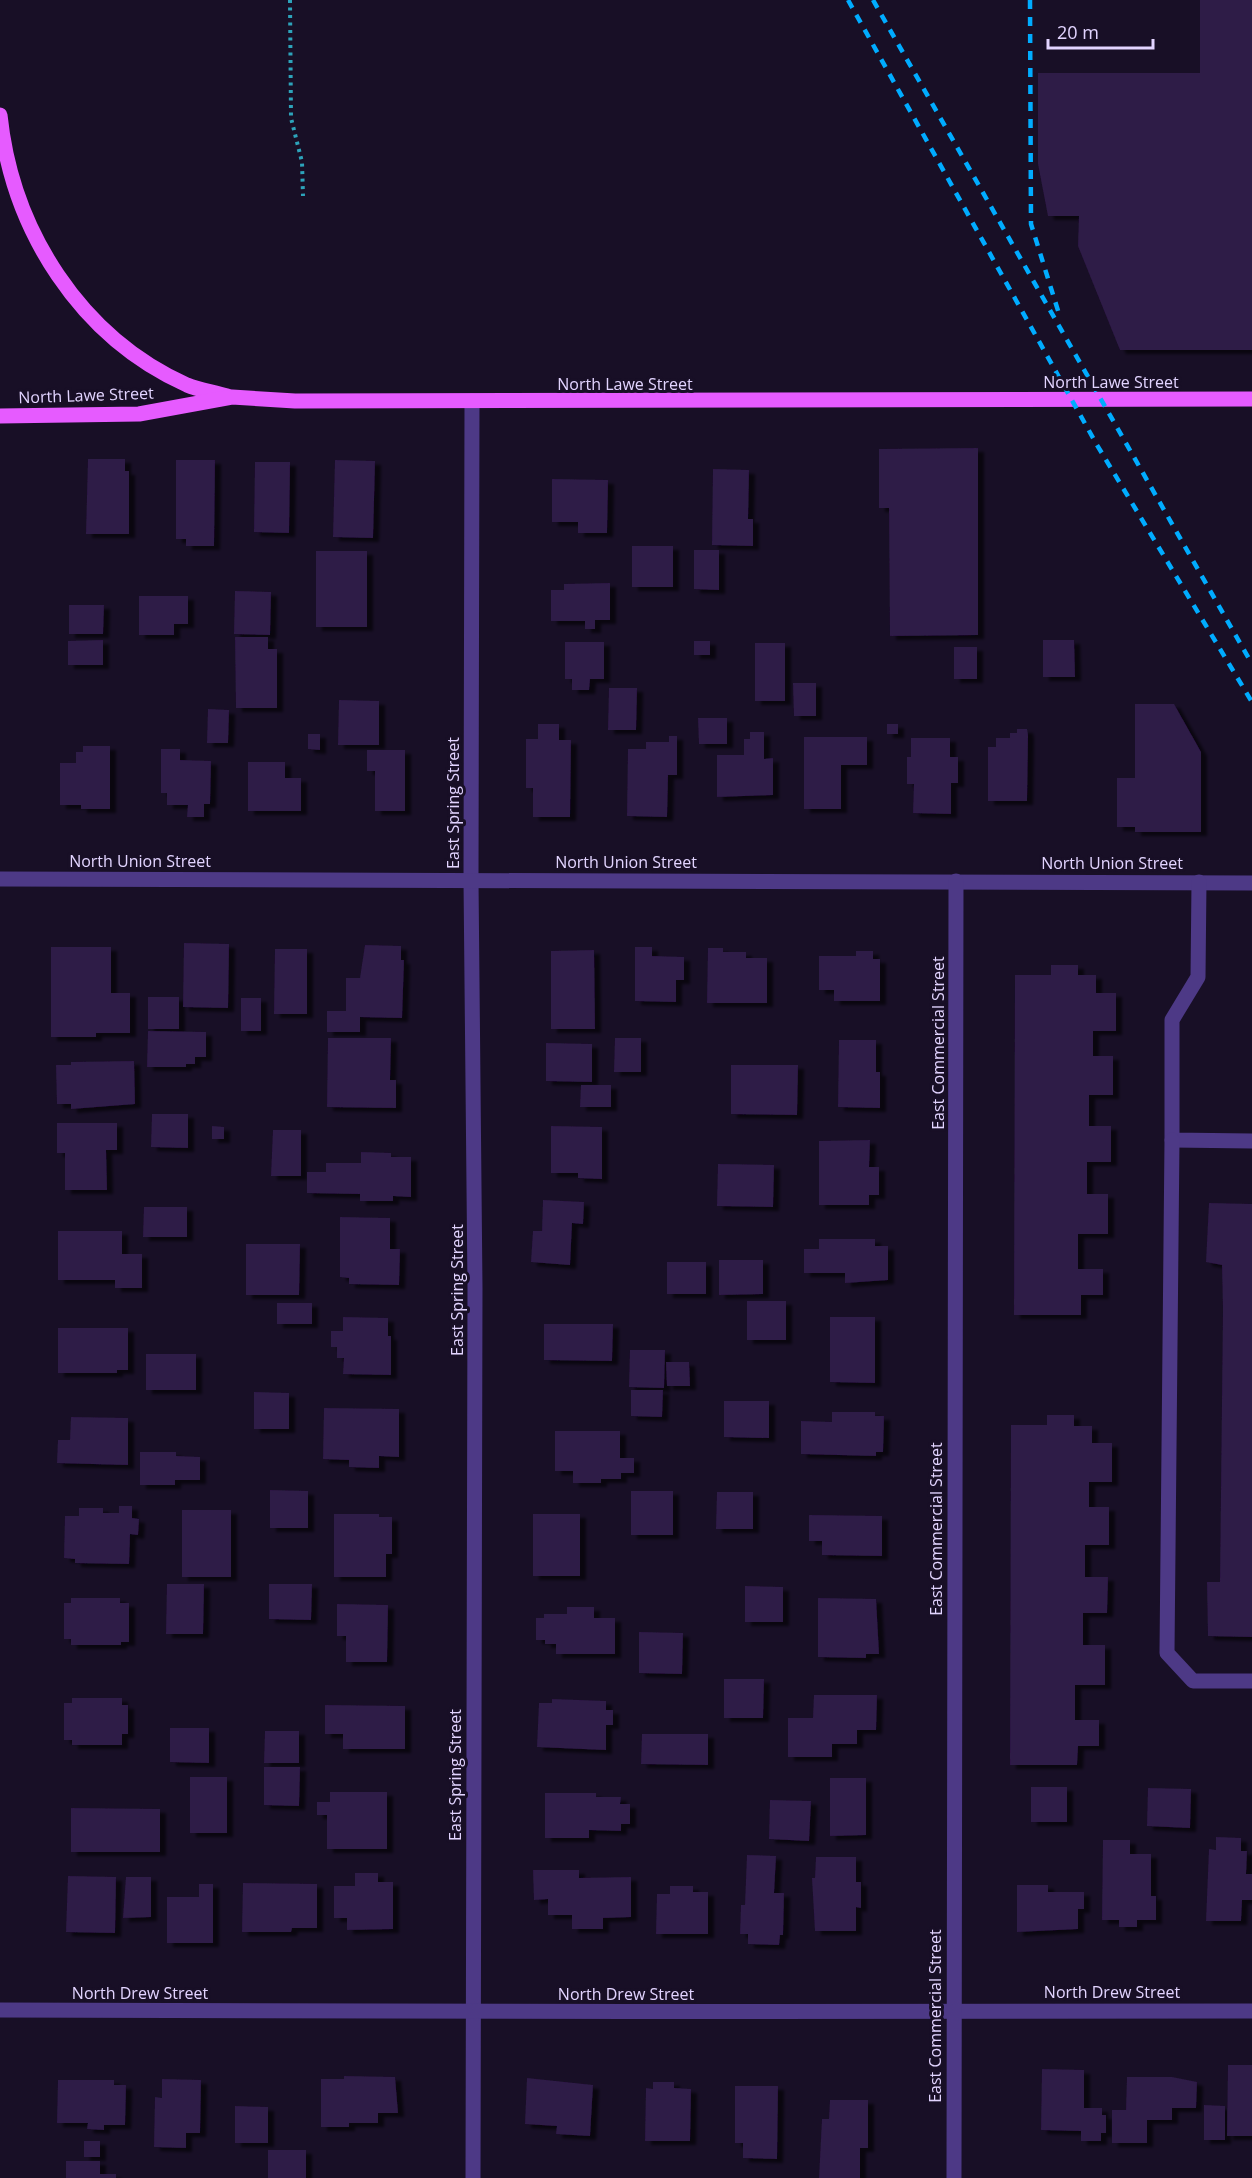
<svg xmlns="http://www.w3.org/2000/svg" width="1252" height="2178" font-family="'Open Sans',sans-serif">
  <style>
    .building { fill: #2e1a47; filter: url(#shadow) }
    .lines { fill: none; stroke-linecap: round; stroke-linejoin: round }
    .path { stroke: #2da3ba; stroke-width: 4; stroke-dasharray: 3 4.5; stroke-linecap: butt }
    .minor { stroke: #4d3986; stroke-width: 15 }
    .major { stroke: #e65bff; stroke-width: 15 }
    .rail { stroke: #00acff; stroke-width: 4.5; stroke-dasharray: 9 8; stroke-linecap: butt }
    .labels { text-anchor: middle; dominant-baseline: central; stroke-width: 6; stroke-linejoin: round; paint-order: stroke }
    .street-label { font-size: 16px; fill: #e2d4ff; stroke: #180f26 }
  </style>
  <defs>
    <filter id="shadow"><feDropShadow dx="6" dy="4" stdDeviation="1.5" flood-color="#0009"/></filter>
  </defs>
  <rect width="100%" height="100%" fill="#180f26"/>
  <g class="building">
    <polygon points="1200,0 1252,0 1252,350 1120,350 1078,246 1079,216 1048,216 1038,164 1038,73 1200,73"/>
    <polygon points="978,448 978,635 890,636 889,508 879,508 879,449"/>
    <polygon points="88,459 125,459 125,471 129,471 129,534 86,534"/>
    <polygon points="176,460 215,460 214,546 186,546 186,539 176,539"/>
    <polygon points="335,460 375,461 373,538 333,537"/>
    <polygon points="255,462 290,462 289,533 254,532"/>
    <polygon points="713,469 749,470 748,519 753,519 753,546 712,545"/>
    <polygon points="552,479 608,480 607,533 578,533 578,522 552,522"/>
    <rect x="632" y="546" width="41" height="41"/>
    <polygon points="694,550 719,550 719,590 694,589"/>
    <rect x="316" y="551" width="51" height="76"/>
    <polygon points="610,583 610,620 595,620 595,629 585,629 585,621 551,621 551,590 564,590 564,584"/>
    <polygon points="235,591 271,592 270,635 234,634"/>
    <polygon points="139,596 188,596 188,624 174,624 174,635 139,635"/>
    <polygon points="69,605 104,605 103,634 69,634"/>
    <polygon points="235,637 268,637 268,649 277,649 277,708 236,708"/>
    <polygon points="103,640 103,665 68,665 68,641"/>
    <polygon points="1043,640 1074,640 1075,677 1043,677"/>
    <rect x="694" y="641" width="16" height="14"/>
    <polygon points="565,642 604,642 604,679 590,679 589,690 572,690 572,679 565,679"/>
    <rect x="755" y="643" width="30" height="58"/>
    <rect x="954" y="647" width="23" height="32"/>
    <polygon points="793,683 816,683 816,716 794,716"/>
    <polygon points="609,688 637,688 636,730 608,730"/>
    <polygon points="339,700 379,701 379,745 338,745"/>
    <polygon points="1135,704 1174,704 1201,752 1201,832 1135,832 1135,827 1117,827 1117,778 1135,778"/>
    <polygon points="208,709 229,710 228,743 207,743"/>
    <polygon points="698,718 727,718 727,744 699,744"/>
    <polygon points="538,724 559,724 559,740 571,740 570,817 533,817 533,788 526,788 526,739 538,739"/>
    <rect x="887" y="724" width="11" height="10"/>
    <polygon points="1017,729 1027,729 1028,735 1027,801 988,801 988,747 996,747 996,738 1010,738 1010,733 1017,733"/>
    <polygon points="750,732 764,732 764,759 773,758 773,795 717,797 717,755 744,755 744,739 750,739"/>
    <polygon points="308,734 320,734 320,750 308,749"/>
    <polygon points="669,736 677,736 677,775 668,775 667,817 627,816 628,749 646,749 646,742 669,742"/>
    <polygon points="804,737 867,737 867,765 841,765 841,809 804,809"/>
    <polygon points="911,738 950,738 950,757 958,757 958,783 951,783 951,814 913,813 914,784 907,784 907,757 911,757"/>
    <polygon points="83,746 110,746 110,809 81,809 81,805 60,805 60,763 76,763 76,752 83,752"/>
    <polygon points="161,749 180,749 180,760 211,761 210,804 204,804 204,817 187,817 188,805 167,805 167,793 161,793"/>
    <polygon points="367,750 405,750 405,811 375,811 375,771 367,771"/>
    <polygon points="248,762 285,762 285,778 301,778 301,811 248,811"/>
    <polygon points="184,943 229,944 228,1008 183,1007"/>
    <polygon points="365,945 401,946 401,960 404,960 402,1018 360,1017 360,1032 327,1032 327,1011 346,1011 346,978 360,978"/>
    <polygon points="51,947 111,947 111,993 130,993 130,1033 96,1033 96,1037 51,1037"/>
    <polygon points="635,947 652,947 652,956 684,957 684,980 676,980 676,1002 635,1001"/>
    <polygon points="708,948 723,948 723,952 746,952 746,958 767,958 767,1003 707,1003"/>
    <polygon points="275,949 307,949 307,1014 274,1014"/>
    <polygon points="594,950 595,1029 551,1029 551,951"/>
    <polygon points="856,951 873,951 873,959 880,959 880,1001 834,1001 834,990 819,990 819,956 856,956"/>
    <polygon points="1051,965 1078,965 1078,975 1096,975 1096,993 1116,993 1116,1031 1093,1031 1093,1056 1113,1056 1113,1095 1089,1095 1089,1126 1111,1126 1111,1162 1087,1162 1087,1194 1108,1194 1108,1234 1078,1234 1078,1269 1103,1269 1103,1295 1081,1295 1081,1315 1014,1315 1015,975 1051,975"/>
    <rect x="148" y="997" width="31" height="32"/>
    <rect x="241" y="998" width="20" height="33"/>
    <polygon points="148,1031 206,1032 206,1057 195,1057 195,1064 186,1064 186,1067 147,1067"/>
    <polygon points="328,1038 391,1038 390,1080 396,1080 396,1108 327,1107"/>
    <polygon points="615,1038 641,1038 641,1072 614,1072"/>
    <polygon points="839,1040 876,1040 876,1072 880,1072 880,1108 838,1107"/>
    <polygon points="546,1043 592,1044 592,1082 546,1081"/>
    <polygon points="134,1061 135,1104 71,1109 71,1104 57,1104 56,1065 71,1065 71,1062"/>
    <polygon points="731,1065 798,1065 797,1115 731,1114"/>
    <polygon points="581,1085 611,1085 611,1107 580,1107"/>
    <polygon points="152,1114 188,1114 188,1148 151,1147"/>
    <polygon points="57,1123 117,1123 117,1150 106,1150 107,1190 65,1190 65,1153 57,1153"/>
    <polygon points="212,1126 224,1127 224,1139 212,1139"/>
    <polygon points="551,1126 602,1127 602,1179 578,1178 578,1173 551,1173"/>
    <polygon points="273,1130 301,1130 301,1176 271,1176"/>
    <polygon points="870,1140 869,1167 879,1167 879,1195 869,1195 869,1205 819,1205 819,1141"/>
    <polygon points="361,1152 391,1153 391,1157 411,1157 411,1197 393,1196 393,1201 360,1201 360,1194 307,1193 307,1172 326,1172 326,1163 361,1163"/>
    <polygon points="718,1164 774,1165 773,1207 717,1206"/>
    <polygon points="543,1200 584,1202 583,1224 572,1223 570,1265 531,1262 533,1231 542,1231"/>
    <polygon points="1209,1203 1252,1204 1252,1637 1208,1636 1207,1582 1220,1582 1223,1309 1222,1265 1206,1262"/>
    <polygon points="144,1207 187,1207 187,1237 143,1237"/>
    <polygon points="340,1217 390,1218 390,1249 400,1249 399,1285 349,1284 349,1278 340,1277"/>
    <polygon points="58,1231 122,1231 122,1254 142,1254 142,1288 115,1288 115,1280 58,1280"/>
    <polygon points="819,1239 875,1239 875,1246 888,1246 888,1280 845,1283 845,1273 804,1273 804,1249 819,1249"/>
    <polygon points="246,1244 300,1244 299,1295 246,1295"/>
    <polygon points="719,1260 763,1260 763,1294 719,1295"/>
    <rect x="667" y="1262" width="39" height="32"/>
    <rect x="747" y="1301" width="39" height="39"/>
    <rect x="277" y="1303" width="35" height="21"/>
    <polygon points="343,1317 388,1318 388,1336 391,1336 391,1375 343,1374 344,1358 337,1358 337,1347 331,1347 331,1331 343,1331"/>
    <polygon points="830,1317 875,1317 875,1383 830,1382"/>
    <polygon points="544,1324 613,1324 612,1361 544,1360"/>
    <polygon points="58,1328 128,1328 128,1370 117,1370 117,1373 58,1373"/>
    <polygon points="630,1350 665,1350 664,1388 629,1387"/>
    <rect x="146" y="1354" width="50" height="36"/>
    <polygon points="666,1362 689,1362 690,1386 667,1386"/>
    <polygon points="631,1390 663,1390 662,1417 631,1416"/>
    <polygon points="254,1392 289,1393 289,1429 254,1429"/>
    <polygon points="724,1401 769,1401 769,1438 724,1437"/>
    <polygon points="324,1408 399,1409 399,1457 379,1456 379,1468 349,1467 349,1460 323,1459"/>
    <polygon points="832,1412 875,1412 875,1416 884,1416 883,1452 876,1452 876,1456 801,1454 801,1421 832,1422"/>
    <polygon points="1047,1415 1074,1415 1074,1426 1092,1426 1092,1443 1112,1443 1112,1482 1089,1482 1089,1507 1109,1507 1109,1545 1085,1545 1085,1577 1108,1577 1107,1613 1083,1613 1083,1645 1105,1645 1105,1685 1075,1685 1075,1720 1099,1720 1099,1746 1078,1746 1077,1765 1010,1765 1011,1425 1047,1425"/>
    <polygon points="71,1417 128,1418 128,1465 57,1463 58,1440 70,1440"/>
    <polygon points="555,1431 620,1431 620,1458 634,1458 634,1473 621,1473 621,1479 601,1479 601,1483 573,1483 573,1471 555,1471"/>
    <polygon points="140,1452 176,1452 176,1456 200,1457 200,1480 175,1480 175,1485 140,1485"/>
    <polygon points="270,1490 308,1491 308,1528 270,1528"/>
    <rect x="631" y="1491" width="42" height="44"/>
    <polygon points="717,1492 753,1492 753,1529 716,1529"/>
    <polygon points="119,1506 132,1506 132,1518 139,1519 138,1535 130,1534 129,1564 75,1563 75,1559 64,1558 65,1516 79,1516 79,1508 103,1508 103,1513 119,1513"/>
    <rect x="182" y="1510" width="49" height="67"/>
    <polygon points="334,1514 379,1514 379,1517 392,1517 392,1554 386,1554 386,1577 334,1577"/>
    <rect x="533" y="1514" width="47" height="62"/>
    <polygon points="809,1515 882,1516 882,1556 822,1555 822,1541 809,1541"/>
    <polygon points="167,1584 204,1584 203,1634 166,1634"/>
    <polygon points="269,1584 312,1584 311,1620 269,1619"/>
    <polygon points="745,1586 783,1587 783,1622 745,1622"/>
    <polygon points="71,1598 120,1598 120,1603 129,1603 129,1642 121,1642 121,1645 71,1645 71,1639 64,1639 64,1603 71,1603"/>
    <polygon points="818,1598 876,1599 879,1654 866,1654 866,1658 818,1657"/>
    <polygon points="337,1604 388,1605 387,1662 346,1662 346,1636 337,1636"/>
    <polygon points="567,1607 594,1607 594,1618 615,1618 615,1654 556,1654 556,1644 545,1644 545,1640 536,1640 536,1618 544,1618 544,1614 567,1614"/>
    <polygon points="639,1632 683,1633 682,1674 639,1673"/>
    <polygon points="724,1679 764,1679 763,1718 724,1718"/>
    <polygon points="814,1695 877,1695 876,1730 857,1730 857,1744 832,1744 832,1757 788,1757 788,1718 813,1718"/>
    <polygon points="72,1698 122,1698 122,1705 128,1705 128,1734 122,1734 122,1745 72,1745 72,1740 64,1740 64,1703 72,1703"/>
    <polygon points="552,1699 606,1701 606,1710 613,1710 613,1725 606,1725 606,1750 537,1747 539,1703 552,1703"/>
    <polygon points="325,1705 405,1706 405,1749 343,1749 343,1734 325,1734"/>
    <polygon points="170,1728 209,1728 209,1763 170,1762"/>
    <polygon points="265,1731 299,1731 299,1763 264,1763"/>
    <polygon points="642,1734 708,1734 708,1765 641,1764"/>
    <polygon points="264,1767 300,1767 299,1806 264,1805"/>
    <rect x="190" y="1777" width="37" height="56"/>
    <polygon points="830,1778 866,1778 866,1835 830,1836"/>
    <rect x="1031" y="1787" width="36" height="35"/>
    <polygon points="1148,1788 1191,1789 1190,1828 1147,1826"/>
    <polygon points="330,1792 387,1792 387,1849 327,1849 327,1815 317,1815 317,1802 330,1802"/>
    <polygon points="545,1793 596,1793 596,1797 621,1797 620,1804 630,1804 630,1824 621,1824 621,1831 589,1830 589,1838 545,1838"/>
    <polygon points="770,1800 811,1801 809,1841 769,1839"/>
    <polygon points="71,1808 160,1809 160,1852 71,1852"/>
    <polygon points="1216,1837 1241,1838 1241,1851 1247,1851 1246,1874 1252,1874 1252,1900 1242,1900 1241,1921 1206,1921 1209,1849 1216,1850"/>
    <polygon points="1103,1840 1130,1840 1130,1854 1151,1854 1151,1896 1156,1896 1156,1920 1137,1920 1137,1927 1119,1927 1119,1920 1102,1920"/>
    <polygon points="747,1855 776,1856 774,1893 784,1893 783,1935 780,1935 779,1945 748,1944 748,1934 740,1934 741,1905 745,1905"/>
    <polygon points="816,1857 856,1857 856,1882 861,1882 861,1908 856,1907 856,1931 815,1931 812,1878 815,1878"/>
    <polygon points="533,1870 579,1870 579,1878 631,1877 631,1917 603,1918 603,1929 572,1929 572,1915 548,1915 548,1899 534,1900"/>
    <polygon points="355,1873 378,1873 378,1882 393,1882 393,1929 347,1930 347,1918 334,1918 334,1886 355,1886"/>
    <polygon points="68,1876 116,1877 115,1933 66,1932"/>
    <polygon points="126,1877 151,1877 151,1917 123,1918"/>
    <polygon points="243,1883 317,1884 317,1928 292,1928 291,1932 242,1932"/>
    <polygon points="199,1884 213,1884 213,1943 167,1943 167,1897 199,1897"/>
    <polygon points="1017,1885 1048,1885 1048,1892 1084,1892 1084,1909 1078,1909 1078,1929 1017,1932"/>
    <polygon points="670,1886 693,1886 693,1892 708,1892 708,1934 656,1934 657,1894 670,1894"/>
    <polygon points="1228,2065 1252,2065 1252,2136 1227,2136"/>
    <polygon points="1042,2069 1084,2070 1084,2108 1102,2108 1102,2115 1106,2115 1106,2133 1101,2133 1101,2141 1081,2141 1081,2131 1041,2130"/>
    <polygon points="344,2076 395,2077 398,2113 378,2113 378,2123 349,2123 349,2127 321,2127 321,2079 344,2079"/>
    <polygon points="1127,2077 1172,2077 1197,2082 1196,2108 1172,2108 1172,2120 1147,2120 1147,2143 1112,2143 1112,2110 1126,2110"/>
    <polygon points="527,2078 593,2085 590,2136 556,2134 557,2126 525,2124"/>
    <polygon points="162,2079 201,2080 200,2133 186,2133 186,2148 154,2147 155,2097 162,2098"/>
    <polygon points="58,2080 114,2080 114,2085 126,2085 125,2125 104,2125 104,2130 87,2129 88,2123 57,2123"/>
    <polygon points="653,2082 674,2082 674,2088 691,2089 690,2141 645,2141 646,2088 653,2089"/>
    <polygon points="735,2086 778,2086 777,2159 743,2158 743,2143 735,2143"/>
    <polygon points="830,2100 868,2100 868,2148 860,2148 860,2178 819,2178 822,2119 829,2119"/>
    <polygon points="1204,2105 1225,2106 1225,2140 1204,2140"/>
    <polygon points="235,2106 268,2107 268,2143 235,2143"/>
    <rect x="84" y="2141" width="16" height="16"/>
    <rect x="268" y="2150" width="38" height="28"/>
    <polygon points="66,2161 100,2161 100,2174 116,2174 116,2178 66,2178"/>
  </g>
  <g class="lines">
    <polyline class="path" points="290,0 291,118 302,162 303,196"/>
    <g class="minor">
      <polyline points="472,401 471,880 475,1288 473,2178"/>
      <polyline points="0,879 1252,883"/>
      <polyline points="1199,882 1198,977 1172,1020 1172,1140 1252,1141"/>
      <polyline points="1172,1140 1167,1653 1193,1681 1252,1681"/>
      <path d="M0,2010C417,2014 835,2010 1252,2011"/>
      <polyline points="954,2178 956,881"/>
    </g>
    <g class="major">
      <path d="M0,115C12,230 80,337 187,385C199,390 214,392 227,396"/>
      <polyline points="0,416 139,414 232,397 295,401 1252,399"/>
    </g>
    <g class="rail">
      <polyline points="848,0 1097,445 1252,702"/>
      <polyline points="873,0 1252,664"/>
      <polyline points="1030,0 1031,224 1060,317"/>
    </g>
  </g>
  <g class="labels">
    <g class="street-label">
      <text x="1111" y="382">North Lawe Street</text>
      <text x="625" y="384">North Lawe Street</text>
      <text transform="translate(86 395) rotate(-2)">North Lawe Street</text>
      <text transform="translate(453 803) rotate(-90)">East Spring Street</text>
      <text x="140" y="861">North Union Street</text>
      <text x="626" y="862">North Union Street</text>
      <text x="1112" y="863">North Union Street</text>
      <text transform="translate(938 1043) rotate(-90)">East Commercial Street</text>
      <text transform="translate(457 1290) rotate(-90)">East Spring Street</text>
      <text transform="translate(936 1529) rotate(-90)">East Commercial Street</text>
      <text transform="translate(455 1775) rotate(-90)">East Spring Street</text>
      <text x="1112" y="1992">North Drew Street</text>
      <text x="140" y="1993">North Drew Street</text>
      <text x="626" y="1994">North Drew Street</text>
      <text transform="translate(935 2016) rotate(-90)">East Commercial Street</text>
    </g>
  </g>
  <path d="M1048 39v9h105v-9" fill="none" stroke="#e2d4ff" stroke-width="3"/>
  <text x="1057" y="39" font-size="18" fill="#e2d4ff" stroke="#180f26" stroke-width="4.5" paint-order="stroke">20 m</text>
</svg>
